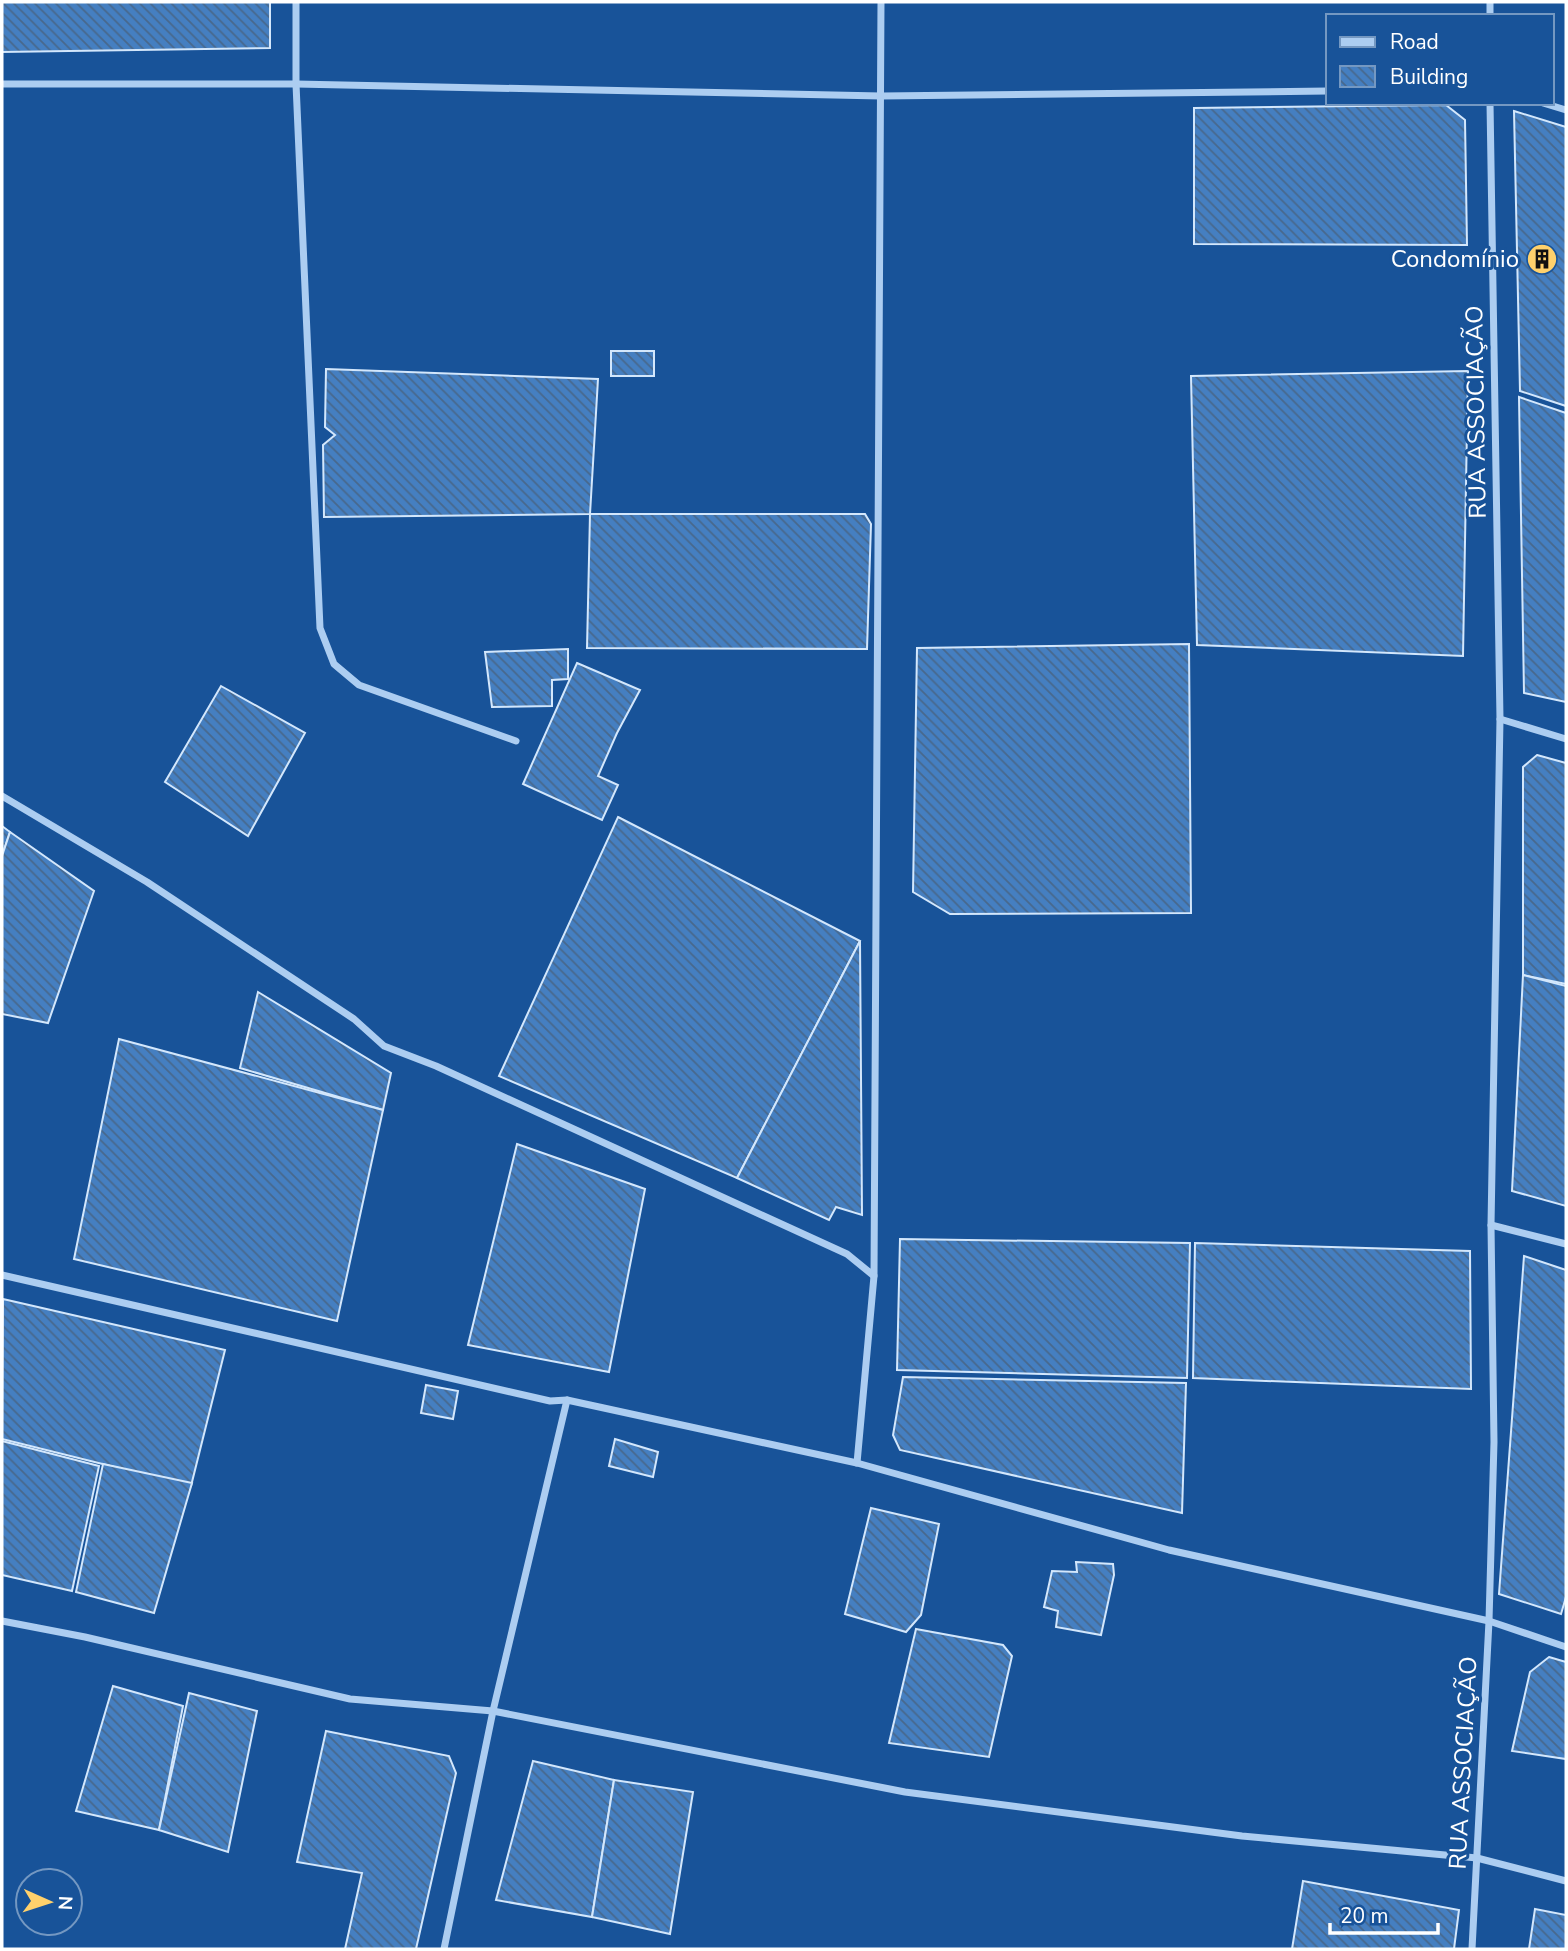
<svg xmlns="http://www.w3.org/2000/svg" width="1568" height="1951" font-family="'Nunito Sans',sans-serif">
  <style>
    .building { fill: url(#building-back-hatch); stroke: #d3e7fc; stroke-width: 2 }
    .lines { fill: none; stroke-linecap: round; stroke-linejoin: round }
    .minor { stroke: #accdf1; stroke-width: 7 }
    .labels { text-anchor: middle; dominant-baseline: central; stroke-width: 6; stroke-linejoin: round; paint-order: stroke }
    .poi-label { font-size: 24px; fill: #fff; stroke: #185399; text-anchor: end }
    .street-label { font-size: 24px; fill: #fff; stroke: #185399 }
  </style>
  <defs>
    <pattern id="building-back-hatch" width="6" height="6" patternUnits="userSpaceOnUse" patternTransform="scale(1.75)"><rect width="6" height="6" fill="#457fc1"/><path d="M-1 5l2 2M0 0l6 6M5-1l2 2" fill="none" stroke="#48688c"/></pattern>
  </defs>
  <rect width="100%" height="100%" fill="#185399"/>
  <g class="building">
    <polygon points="2,2 270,2 270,48 2,52"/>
    <polygon points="1446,105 1465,120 1467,245 1194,244 1194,108"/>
    <polygon points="1514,111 1566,127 1566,406 1520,391"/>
    <rect x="611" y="351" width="43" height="25"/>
    <polygon points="326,369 598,379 590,514 324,517 323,445 335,435 325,427"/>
    <polygon points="1468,371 1463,656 1197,645 1191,376"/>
    <polygon points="1519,397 1566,413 1566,702 1524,693"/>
    <polygon points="590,514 865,514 871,524 867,649 587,648"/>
    <polygon points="1189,644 1191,913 950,914 913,892 917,648"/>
    <polygon points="568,649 568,679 552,680 552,706 492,707 485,652"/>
    <polygon points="577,663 640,690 617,733 598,776 618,785 602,820 523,784"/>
    <polygon points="221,686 305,733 248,836 165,782"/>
    <polygon points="1537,755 1566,763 1566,984 1523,975 1523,767"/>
    <polygon points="618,817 860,941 737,1178 499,1076"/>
    <polygon points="2,826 10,832 2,856"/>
    <polygon points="10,832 94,891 48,1023 2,1014 2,856"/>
    <polygon points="860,941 862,1215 836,1207 829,1220 737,1178"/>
    <polygon points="1523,975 1566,986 1566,1206 1512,1191"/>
    <polygon points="258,992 391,1073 383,1110 240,1068"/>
    <polygon points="119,1039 383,1110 337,1321 74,1259"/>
    <polygon points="517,1144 645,1189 609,1372 468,1345"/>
    <polygon points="900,1239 1190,1243 1187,1378 897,1370"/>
    <polygon points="1195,1243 1470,1251 1471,1389 1193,1378"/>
    <polygon points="1524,1256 1566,1270 1566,1597 1561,1614 1499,1594"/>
    <polygon points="3,1299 225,1350 191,1486 2,1439"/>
    <polygon points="903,1377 1186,1383 1182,1513 900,1450 893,1435"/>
    <polygon points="426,1385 458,1391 453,1419 421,1413"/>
    <polygon points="615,1439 658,1452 653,1477 609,1466"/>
    <polygon points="2,1441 99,1466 72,1591 2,1575"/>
    <polygon points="103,1464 192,1483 154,1613 76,1592"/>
    <polygon points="871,1508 939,1524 921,1615 906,1632 845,1614"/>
    <polygon points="1076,1562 1113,1564 1114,1575 1101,1635 1056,1627 1058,1611 1044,1607 1052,1571 1077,1572"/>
    <polygon points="916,1629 1003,1645 1012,1656 989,1757 889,1743"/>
    <polygon points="1549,1657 1566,1662 1566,1759 1512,1751 1530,1672"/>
    <polygon points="113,1686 183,1706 159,1830 76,1811"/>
    <polygon points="189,1693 257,1711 228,1852 159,1830"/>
    <polygon points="326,1731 449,1756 456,1773 416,1949 345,1949 362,1873 297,1862"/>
    <polygon points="533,1761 614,1780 592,1917 496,1900"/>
    <polygon points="614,1780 693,1792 670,1934 592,1917"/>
    <polygon points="1303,1881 1459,1910 1454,1949 1292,1949"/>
    <polygon points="1535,1909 1566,1915 1566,1949 1529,1949"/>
  </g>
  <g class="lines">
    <g class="minor">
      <polyline points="296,2 296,84 320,628 334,664 359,685 516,741"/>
      <polyline points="1490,16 1490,2"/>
      <polyline points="2,84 296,84 881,96 1328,91"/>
      <polyline points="1543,103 1566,110"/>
      <polyline points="1500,719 1566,739"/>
      <polyline points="2,796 147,882 354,1019 384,1046 436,1066 847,1254 874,1276 881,2"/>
      <polyline points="1491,1225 1566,1244"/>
      <polyline points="2,1275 550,1401 567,1400 857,1463 1169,1550 1489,1621 1566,1647"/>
      <polyline points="857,1463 874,1276"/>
      <polyline points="2,1621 85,1637 350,1699 493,1711 905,1792 1242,1836 1477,1858 1566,1881"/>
      <polyline points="444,1949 493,1711 567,1400"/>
      <polyline points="1472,1949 1489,1621 1494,1442 1491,1225 1500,719 1490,103"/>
    </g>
  </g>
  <defs>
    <g id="building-disc" transform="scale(1.575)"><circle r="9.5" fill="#ffd16c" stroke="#185399"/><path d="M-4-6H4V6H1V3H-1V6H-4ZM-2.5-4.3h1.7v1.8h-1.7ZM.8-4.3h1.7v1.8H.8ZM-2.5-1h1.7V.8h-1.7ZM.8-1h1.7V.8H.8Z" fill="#111"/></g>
  </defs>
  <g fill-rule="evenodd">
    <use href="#building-disc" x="1542" y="259"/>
  </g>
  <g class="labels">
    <g class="poi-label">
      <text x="1519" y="259">Condomínio</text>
    </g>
    <g class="street-label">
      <text transform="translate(1476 412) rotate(-91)">RUA ASSOCIAÇÃO</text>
      <text transform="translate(1463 1763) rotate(-87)">RUA ASSOCIAÇÃO</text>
    </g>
  </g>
  <rect width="1568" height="1951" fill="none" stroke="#ffffff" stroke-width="7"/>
  <rect x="1326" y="14" width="228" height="91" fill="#185399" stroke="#7498c2" stroke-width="2"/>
  <rect x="1340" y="37" width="35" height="10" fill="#accdf1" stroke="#7498c2" stroke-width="2"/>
  <text x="1390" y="49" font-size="21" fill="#ffffff">Road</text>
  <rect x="1340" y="66" width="35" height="21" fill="url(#building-back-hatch)" stroke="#7498c2" stroke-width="2"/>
  <text x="1390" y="84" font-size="21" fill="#ffffff">Building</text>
  <g transform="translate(49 1902) rotate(93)"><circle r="33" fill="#185399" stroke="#7498c2" stroke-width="2"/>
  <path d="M0-5L12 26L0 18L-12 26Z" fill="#ffd16c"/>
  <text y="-10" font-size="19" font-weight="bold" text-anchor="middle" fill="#ffffff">N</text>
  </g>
  <path d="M1330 1923v10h108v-10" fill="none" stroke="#ffffff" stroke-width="3.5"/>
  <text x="1340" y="1923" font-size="21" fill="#ffffff" stroke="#185399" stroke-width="5" paint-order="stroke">20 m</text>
</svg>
